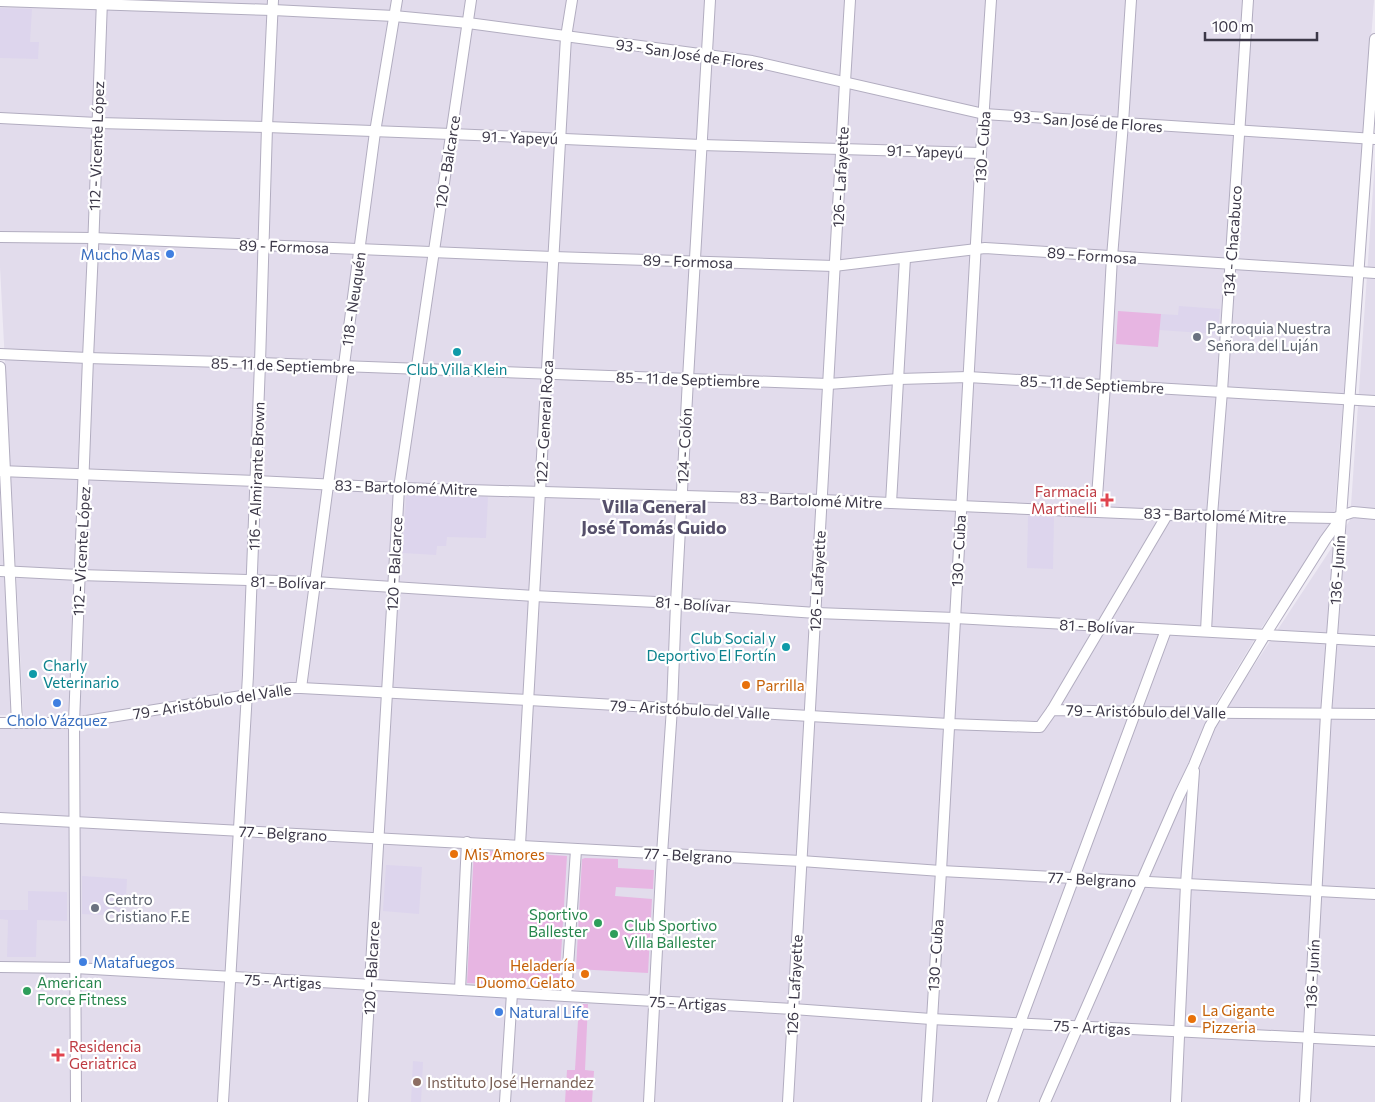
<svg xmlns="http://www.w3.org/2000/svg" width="1375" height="1102" font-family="Commissioner,sans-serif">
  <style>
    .residential { fill: #e2dcec }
    .education { fill: #ddd5ed }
    .green { fill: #e7b5e2 }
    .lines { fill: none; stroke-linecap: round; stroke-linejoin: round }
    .minor-casing { stroke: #b2adc0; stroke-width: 12 }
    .minor { stroke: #fff; stroke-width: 10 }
    .shop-dot { fill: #3f7fe0; stroke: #fff; stroke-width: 2 }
    .worship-dot { fill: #6b7280; stroke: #fff; stroke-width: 2 }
    .culture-dot { fill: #0f9aa8; stroke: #fff; stroke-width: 2 }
    .health-dot { fill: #e0444e; stroke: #fff; stroke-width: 2 }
    .food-dot { fill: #e8710a; stroke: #fff; stroke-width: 2 }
    .leisure-dot { fill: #2e9e5b; stroke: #fff; stroke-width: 2 }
    .education-dot { fill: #8d6e63; stroke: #fff; stroke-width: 2 }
    .labels { text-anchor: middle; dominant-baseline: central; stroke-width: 4.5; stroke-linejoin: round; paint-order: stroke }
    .street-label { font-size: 15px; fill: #3c3848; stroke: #fff }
    .shop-label { font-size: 15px; fill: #366cbe; stroke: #fff; text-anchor: start }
    .worship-label { font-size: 15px; fill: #5b616d; stroke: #fff; text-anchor: start }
    .culture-label { font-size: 15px; fill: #0d838f; stroke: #fff }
    .health-label { font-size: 15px; fill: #be3a42; stroke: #fff; text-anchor: end }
    .food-label { font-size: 15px; fill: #c56008; stroke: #fff; text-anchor: start }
    .leisure-label { font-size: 15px; fill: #27864d; stroke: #fff; text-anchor: start }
    .education-label { font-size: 15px; fill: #785e54; stroke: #fff; text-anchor: start }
    .quarter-label { font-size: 18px; font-weight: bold; fill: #56506b; stroke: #fff }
  </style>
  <rect width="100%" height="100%" fill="#eeeaf4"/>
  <g class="residential">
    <polygon points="0,0 1374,0 1335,508 1332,525 1262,627 1216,703 1041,1102 0,1102 0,729 24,728 0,267"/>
    <polygon points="1375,160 1375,1102 1050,1102 1218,720 1350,520"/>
    <polygon points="0,496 13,715 0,715"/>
  </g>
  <g class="education">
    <polygon points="0,8 32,9 30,42 39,42 38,59 0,58"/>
    <polygon points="1179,306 1220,309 1218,334 1159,330 1161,314 1178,315"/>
    <polygon points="409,494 488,497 486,538 447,537 446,546 437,546 436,555 403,553 406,497"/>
    <polygon points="1028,516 1054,517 1053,569 1027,568"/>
    <polygon points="386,865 422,867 419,914 383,911"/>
    <polygon points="82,876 127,879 125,916 82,914"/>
    <polygon points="28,891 67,892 67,921 37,920 36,957 7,957 8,920 0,919 0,910 28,910"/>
    <polygon points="413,1061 423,1062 421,1102 411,1102"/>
  </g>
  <g class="green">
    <polygon points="1118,311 1161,314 1158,347 1116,344"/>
    <polygon points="474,850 567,856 559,988 467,983"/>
    <polygon points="585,858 618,859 618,868 654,870 653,889 616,887 615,896 652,899 648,973 576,969 582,859"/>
    <polygon points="579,1004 588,1004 585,1070 594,1071 592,1102 565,1102 567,1070 575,1070"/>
  </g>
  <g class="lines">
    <g class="minor-casing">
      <g id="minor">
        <polyline points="0,1 273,10 394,16 468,23 752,61 984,114 1375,139"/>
        <polyline points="0,118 97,123 267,127 451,134 701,145 981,153"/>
        <polyline points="0,237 93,238 553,257 834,266 985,248 1375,273"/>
        <polyline points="0,354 88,358 260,363 828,384 899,379 968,377 1375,401"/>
        <polyline points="0,367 17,723"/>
        <polyline points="0,471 256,481 399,488 822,500 1167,515 1335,518 1353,512 1375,514"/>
        <polyline points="891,503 905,258"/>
        <polyline points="1096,511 1105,385 1112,257 1123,123 1131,0"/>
        <polyline points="0,571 79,575 315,582 534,596 676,603 816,613 955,618 1375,641"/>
        <polyline points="1206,631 1212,515 1222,391 1248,0"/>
        <polyline points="301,688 375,132 397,0"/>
        <polyline points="1052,710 1167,515"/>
        <polyline points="0,723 74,723 290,688 301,688 529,700 949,724 1035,727 1040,727 1052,710 1134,712 1375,714"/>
        <polyline points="0,818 801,861 941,871 1375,894"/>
        <polyline points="520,845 534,596 566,37 572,0"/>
        <polyline points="0,967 75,968 793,1009 931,1019 1375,1041"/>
        <polyline points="460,990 467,842"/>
        <polyline points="566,996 576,850"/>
        <polyline points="76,1102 74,723 88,358 93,250 102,0"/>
        <polyline points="223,1102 248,675 260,363 267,127 273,0"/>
        <polyline points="363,1102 399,488 471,0"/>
        <polyline points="505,1102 512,993"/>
        <polyline points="649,1102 662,854 672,708 676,603 688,379 710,0"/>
        <polyline points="788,1102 845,82 850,0"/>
        <polyline points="927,1102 941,871 981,153 991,0"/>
        <polyline points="992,1102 1020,1023 1166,630"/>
        <polyline points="1045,1102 1179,796 1194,765 1210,726 1265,635 1325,540 1341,518"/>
        <polyline points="1176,1102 1186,884 1194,771"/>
        <polyline points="1305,1102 1326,714 1341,517 1375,39"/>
      </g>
    </g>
    <use href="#minor" class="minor"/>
  </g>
  <g class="shop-dot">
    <circle cx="170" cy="254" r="5"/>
    <circle cx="57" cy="703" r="5"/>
    <circle cx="83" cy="962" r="5"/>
    <circle cx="499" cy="1012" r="5"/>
  </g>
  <g class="worship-dot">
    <circle cx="1197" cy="337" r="5"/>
    <circle cx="95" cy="908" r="5"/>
  </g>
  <g class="culture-dot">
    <circle cx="457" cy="352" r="5"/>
    <circle cx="786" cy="647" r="5"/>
    <circle cx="33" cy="674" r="5"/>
  </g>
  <g class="health-dot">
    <path d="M1104.5 492.5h5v5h5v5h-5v5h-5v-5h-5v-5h5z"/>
    <path d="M55.5 1047.5h5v5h5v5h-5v5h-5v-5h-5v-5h5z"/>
  </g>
  <g class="food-dot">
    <circle cx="746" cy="685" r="5"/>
    <circle cx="454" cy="854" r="5"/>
    <circle cx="585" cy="974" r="5"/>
    <circle cx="1192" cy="1019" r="5"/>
  </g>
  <g class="leisure-dot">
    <circle cx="598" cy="923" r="5"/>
    <circle cx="614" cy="934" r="5"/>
    <circle cx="27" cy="991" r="5"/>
  </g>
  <circle class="education-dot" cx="417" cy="1082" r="5"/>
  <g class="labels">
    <g class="street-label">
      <text transform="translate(690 54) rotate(8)">93 - San José de Flores</text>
      <text transform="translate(1088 121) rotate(4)">93 - San José de Flores</text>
      <text transform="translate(520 137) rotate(2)">91 - Yapeyú</text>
      <text transform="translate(96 146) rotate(-88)">112 - Vicente López</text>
      <text transform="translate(982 147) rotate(-86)">130 - Cuba</text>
      <text transform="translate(925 151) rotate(2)">91 - Yapeyú</text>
      <text transform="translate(447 162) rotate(-81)">120 - Balcarce</text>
      <text transform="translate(840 177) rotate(-87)">126 - Lafayette</text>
      <text transform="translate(1232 241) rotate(-86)">134 - Chacabuco</text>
      <text transform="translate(284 246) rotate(2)">89 - Formosa</text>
      <text transform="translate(1092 255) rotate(4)">89 - Formosa</text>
      <text transform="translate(688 261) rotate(2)">89 - Formosa</text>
      <text transform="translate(353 299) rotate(-82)">118 - Neuquén</text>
      <text transform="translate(283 365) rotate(2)">85 - 11 de Septiembre</text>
      <text transform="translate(688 379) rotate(2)">85 - 11 de Septiembre</text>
      <text transform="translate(1092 384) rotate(3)">85 - 11 de Septiembre</text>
      <text transform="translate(544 422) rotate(-87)">122 - General Roca</text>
      <text transform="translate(684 446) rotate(-87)">124 - Colón</text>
      <text transform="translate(256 476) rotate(-88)">116 - Almirante Brown</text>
      <text transform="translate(406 487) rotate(2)">83 - Bartolomé Mitre</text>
      <text transform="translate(811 500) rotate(2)">83 - Bartolomé Mitre</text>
      <text transform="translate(1215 515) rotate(2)">83 - Bartolomé Mitre</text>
      <text transform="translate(81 551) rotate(-87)">112 - Vicente López</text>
      <text transform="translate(958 551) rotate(-87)">130 - Cuba</text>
      <text transform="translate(394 564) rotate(-87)">120 - Balcarce</text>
      <text transform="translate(1337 570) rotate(-86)">136 - Junín</text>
      <text transform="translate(817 581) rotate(-87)">126 - Lafayette</text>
      <text transform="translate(288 582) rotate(2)">81 - Bolívar</text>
      <text transform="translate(693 604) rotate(4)">81 - Bolívar</text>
      <text transform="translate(1097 626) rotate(3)">81 - Bolívar</text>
      <text transform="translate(212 701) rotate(-9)">79 - Aristóbulo del Valle</text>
      <text transform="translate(690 709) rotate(3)">79 - Aristóbulo del Valle</text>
      <text transform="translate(1146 711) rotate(1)">79 - Aristóbulo del Valle</text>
      <text transform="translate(283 833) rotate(3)">77 - Belgrano</text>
      <text transform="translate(688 855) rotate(3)">77 - Belgrano</text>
      <text transform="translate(1092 879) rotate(3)">77 - Belgrano</text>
      <text transform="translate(935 955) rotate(-86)">130 - Cuba</text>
      <text transform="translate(371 968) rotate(-87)">120 - Balcarce</text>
      <text transform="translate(1312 974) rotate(-87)">136 - Junín</text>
      <text transform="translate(283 981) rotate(3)">75 - Artigas</text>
      <text transform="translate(794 985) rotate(-87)">126 - Lafayette</text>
      <text transform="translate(688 1003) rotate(3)">75 - Artigas</text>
      <text transform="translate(1092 1027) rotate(3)">75 - Artigas</text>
    </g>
    <g class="shop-label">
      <text x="160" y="254" text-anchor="end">Mucho Mas</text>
      <text x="57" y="720" text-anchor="middle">Cholo Vázquez</text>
      <text x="93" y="962">Matafuegos</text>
      <text x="509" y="1012">Natural Life</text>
    </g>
    <g class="worship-label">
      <text x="1207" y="328">Parroquia Nuestra<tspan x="1207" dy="17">Señora del Luján</tspan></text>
      <text x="105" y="899">Centro<tspan x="105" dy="17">Cristiano F.E</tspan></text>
    </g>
    <g class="culture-label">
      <text x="457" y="369">Club Villa Klein</text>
      <text x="776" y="638" text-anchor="end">Club Social y<tspan x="776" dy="17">Deportivo El Fortín</tspan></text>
      <text x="43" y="665" text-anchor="start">Charly<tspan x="43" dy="17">Veterinario</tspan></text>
    </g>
    <g class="health-label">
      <text x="1097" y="491">Farmacia<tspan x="1097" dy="17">Martinelli</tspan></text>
      <text x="69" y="1046" text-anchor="start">Residencia<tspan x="69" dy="17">Geriatrica</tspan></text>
    </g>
    <g class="food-label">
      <text x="756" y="685">Parrilla</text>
      <text x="464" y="854">Mis Amores</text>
      <text x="575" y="965" text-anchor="end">Heladería<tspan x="575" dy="17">Duomo Gelato</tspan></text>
      <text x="1202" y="1010">La Gigante<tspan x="1202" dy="17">Pizzeria</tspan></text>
    </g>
    <g class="leisure-label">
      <text x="588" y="914" text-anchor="end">Sportivo<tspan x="588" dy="17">Ballester</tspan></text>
      <text x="624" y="925">Club Sportivo<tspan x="624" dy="17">Villa Ballester</tspan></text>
      <text x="37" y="982">American<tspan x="37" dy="17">Force Fitness</tspan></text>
    </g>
    <g class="education-label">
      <text x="427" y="1082">Instituto José Hernandez</text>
    </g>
    <g class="quarter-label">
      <text x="654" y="506">Villa General<tspan x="654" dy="21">José Tomás Guido</tspan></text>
    </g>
  </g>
  <path d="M1205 32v8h112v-8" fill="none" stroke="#3c3848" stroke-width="2.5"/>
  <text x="1212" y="32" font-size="15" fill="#3c3848" stroke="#ffffff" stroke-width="4" paint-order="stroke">100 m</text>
</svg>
